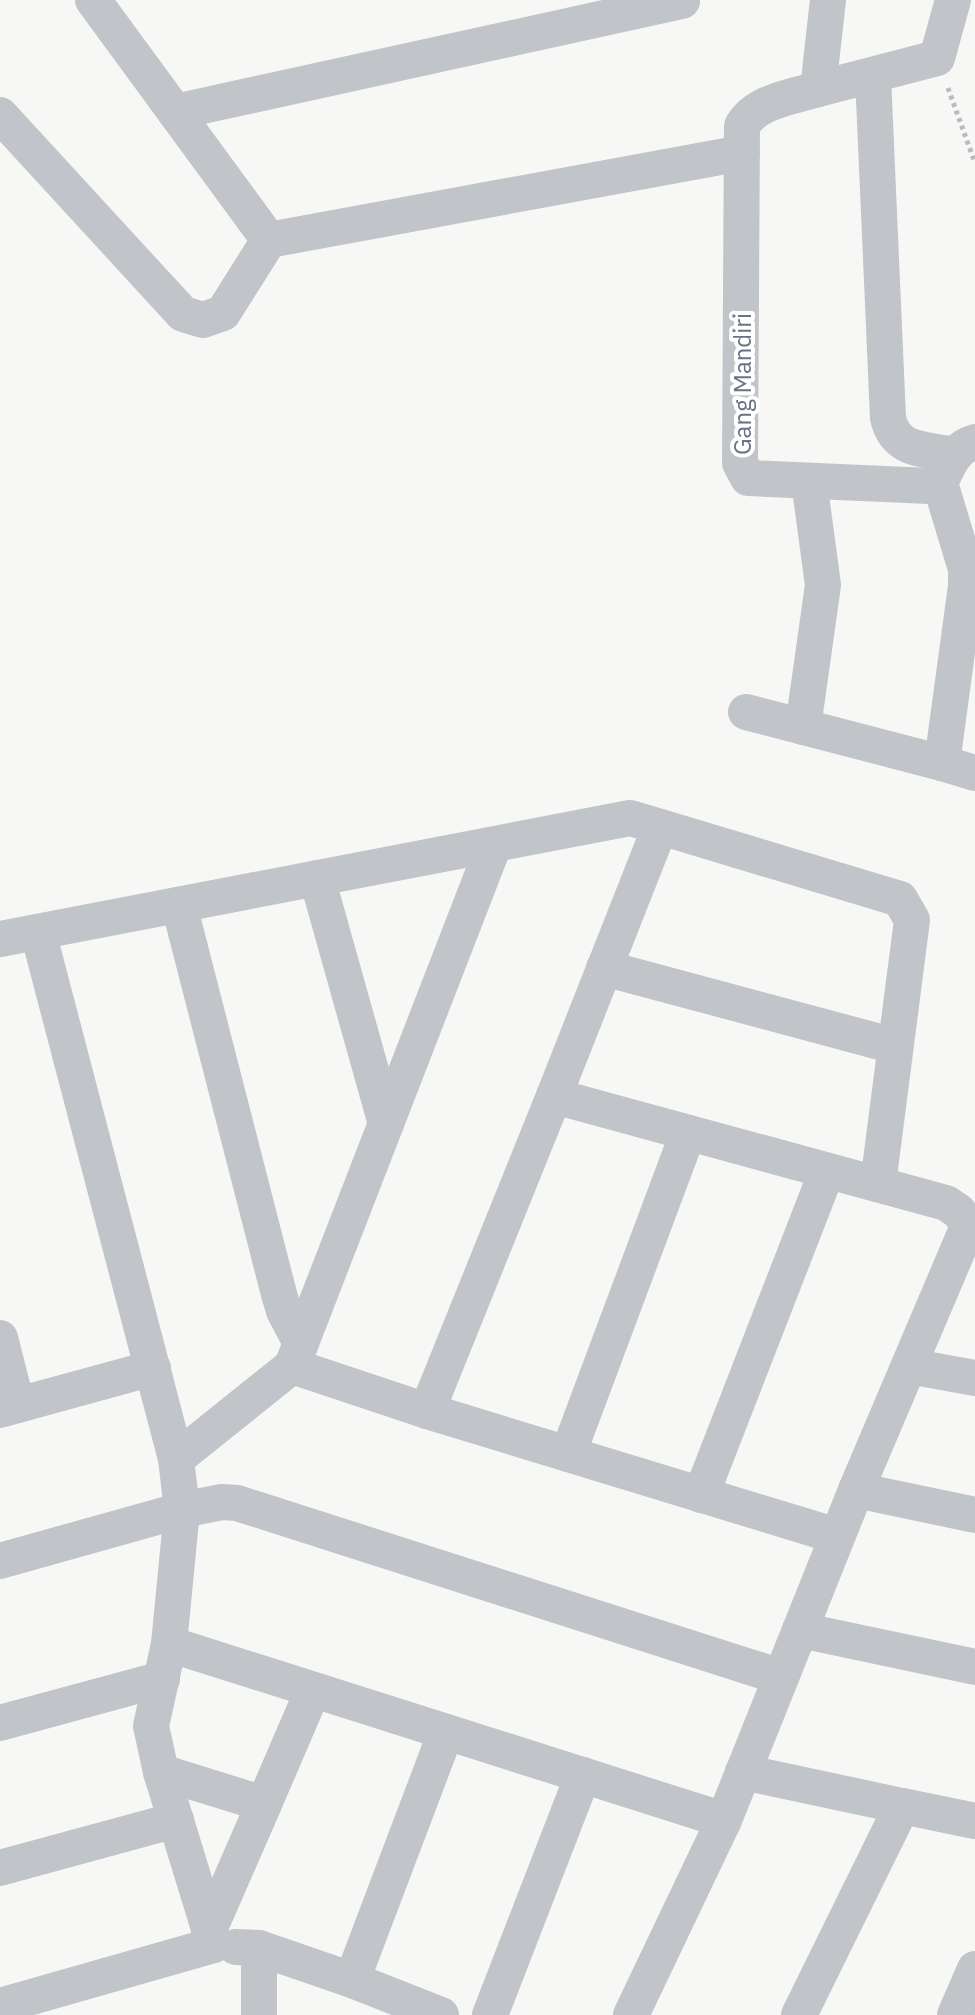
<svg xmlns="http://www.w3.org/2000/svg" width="975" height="2015" font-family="'IBM Plex Sans',sans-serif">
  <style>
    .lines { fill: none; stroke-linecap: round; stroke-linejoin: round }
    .path { stroke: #b9bbbe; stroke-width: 5; stroke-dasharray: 4 4; stroke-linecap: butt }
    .minor { stroke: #c1c4c8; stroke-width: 36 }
    .labels { text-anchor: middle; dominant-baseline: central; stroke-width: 8; stroke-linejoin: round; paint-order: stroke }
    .street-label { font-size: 24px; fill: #697484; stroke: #fff }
  </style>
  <rect width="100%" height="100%" fill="#f7f8f5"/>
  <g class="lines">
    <polyline class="path" points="948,88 975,163"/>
    <g class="minor">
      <polyline points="93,0 269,240"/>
      <path d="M828,0L818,89C792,97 756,101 742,126L740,463L748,478L930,486L940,483C949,465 954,448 975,442"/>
      <path d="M873,76L888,418C896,452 923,448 954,455"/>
      <polyline points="818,89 937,58 953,0"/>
      <polyline points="175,112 682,1"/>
      <polyline points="0,115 183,314 203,320 223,313 269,240 742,153"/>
      <polyline points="746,712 942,763 966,586 966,569 940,483"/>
      <polyline points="803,727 823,585 809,481"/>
      <polyline points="942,763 975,773"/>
      <polyline points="317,878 386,1124"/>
      <polyline points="179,905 279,1294 284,1311 301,1343"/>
      <polyline points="38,932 176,1459"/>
      <polyline points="0,939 630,818 644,822 900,899 912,920 878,1184"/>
      <polyline points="604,968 895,1046"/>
      <polyline points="554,1096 660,827"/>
      <polyline points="0,1338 17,1405"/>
      <polyline points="292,1366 494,845"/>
      <polyline points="909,1366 975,1378"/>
      <polyline points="0,1410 153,1368"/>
      <polyline points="427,1411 292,1366 176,1459 182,1510 169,1644 724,1820"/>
      <polyline points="568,1454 688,1133"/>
      <polyline points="856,1490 975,1515"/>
      <polyline points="701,1495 827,1171"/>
      <polyline points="837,1536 427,1411 554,1096 946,1203 958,1211 969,1224"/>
      <polyline points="0,1561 182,1510 222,1502 237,1503 781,1677"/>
      <polyline points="800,1630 975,1667"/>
      <polyline points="169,1644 151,1726 161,1772 264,1804 313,1690"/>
      <polyline points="0,1723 162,1679"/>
      <polyline points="743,1772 902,1806 799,2015"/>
      <polyline points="902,1806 975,1821"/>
      <polyline points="0,1868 176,1820"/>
      <polyline points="209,1930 264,1804"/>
      <polyline points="236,1947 259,1948 259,2015"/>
      <polyline points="259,1948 352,1980 441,2015"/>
      <polyline points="352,1980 446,1732"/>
      <polyline points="0,2006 214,1945 161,1772"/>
      <polyline points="490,2015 583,1775"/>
      <polyline points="631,2015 724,1820 856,1490 969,1224 975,1226"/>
      <polyline points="955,2015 975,1969"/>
    </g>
  </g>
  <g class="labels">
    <g class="street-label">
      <text transform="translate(742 384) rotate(-90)">Gang Mandiri</text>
    </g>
  </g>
</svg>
